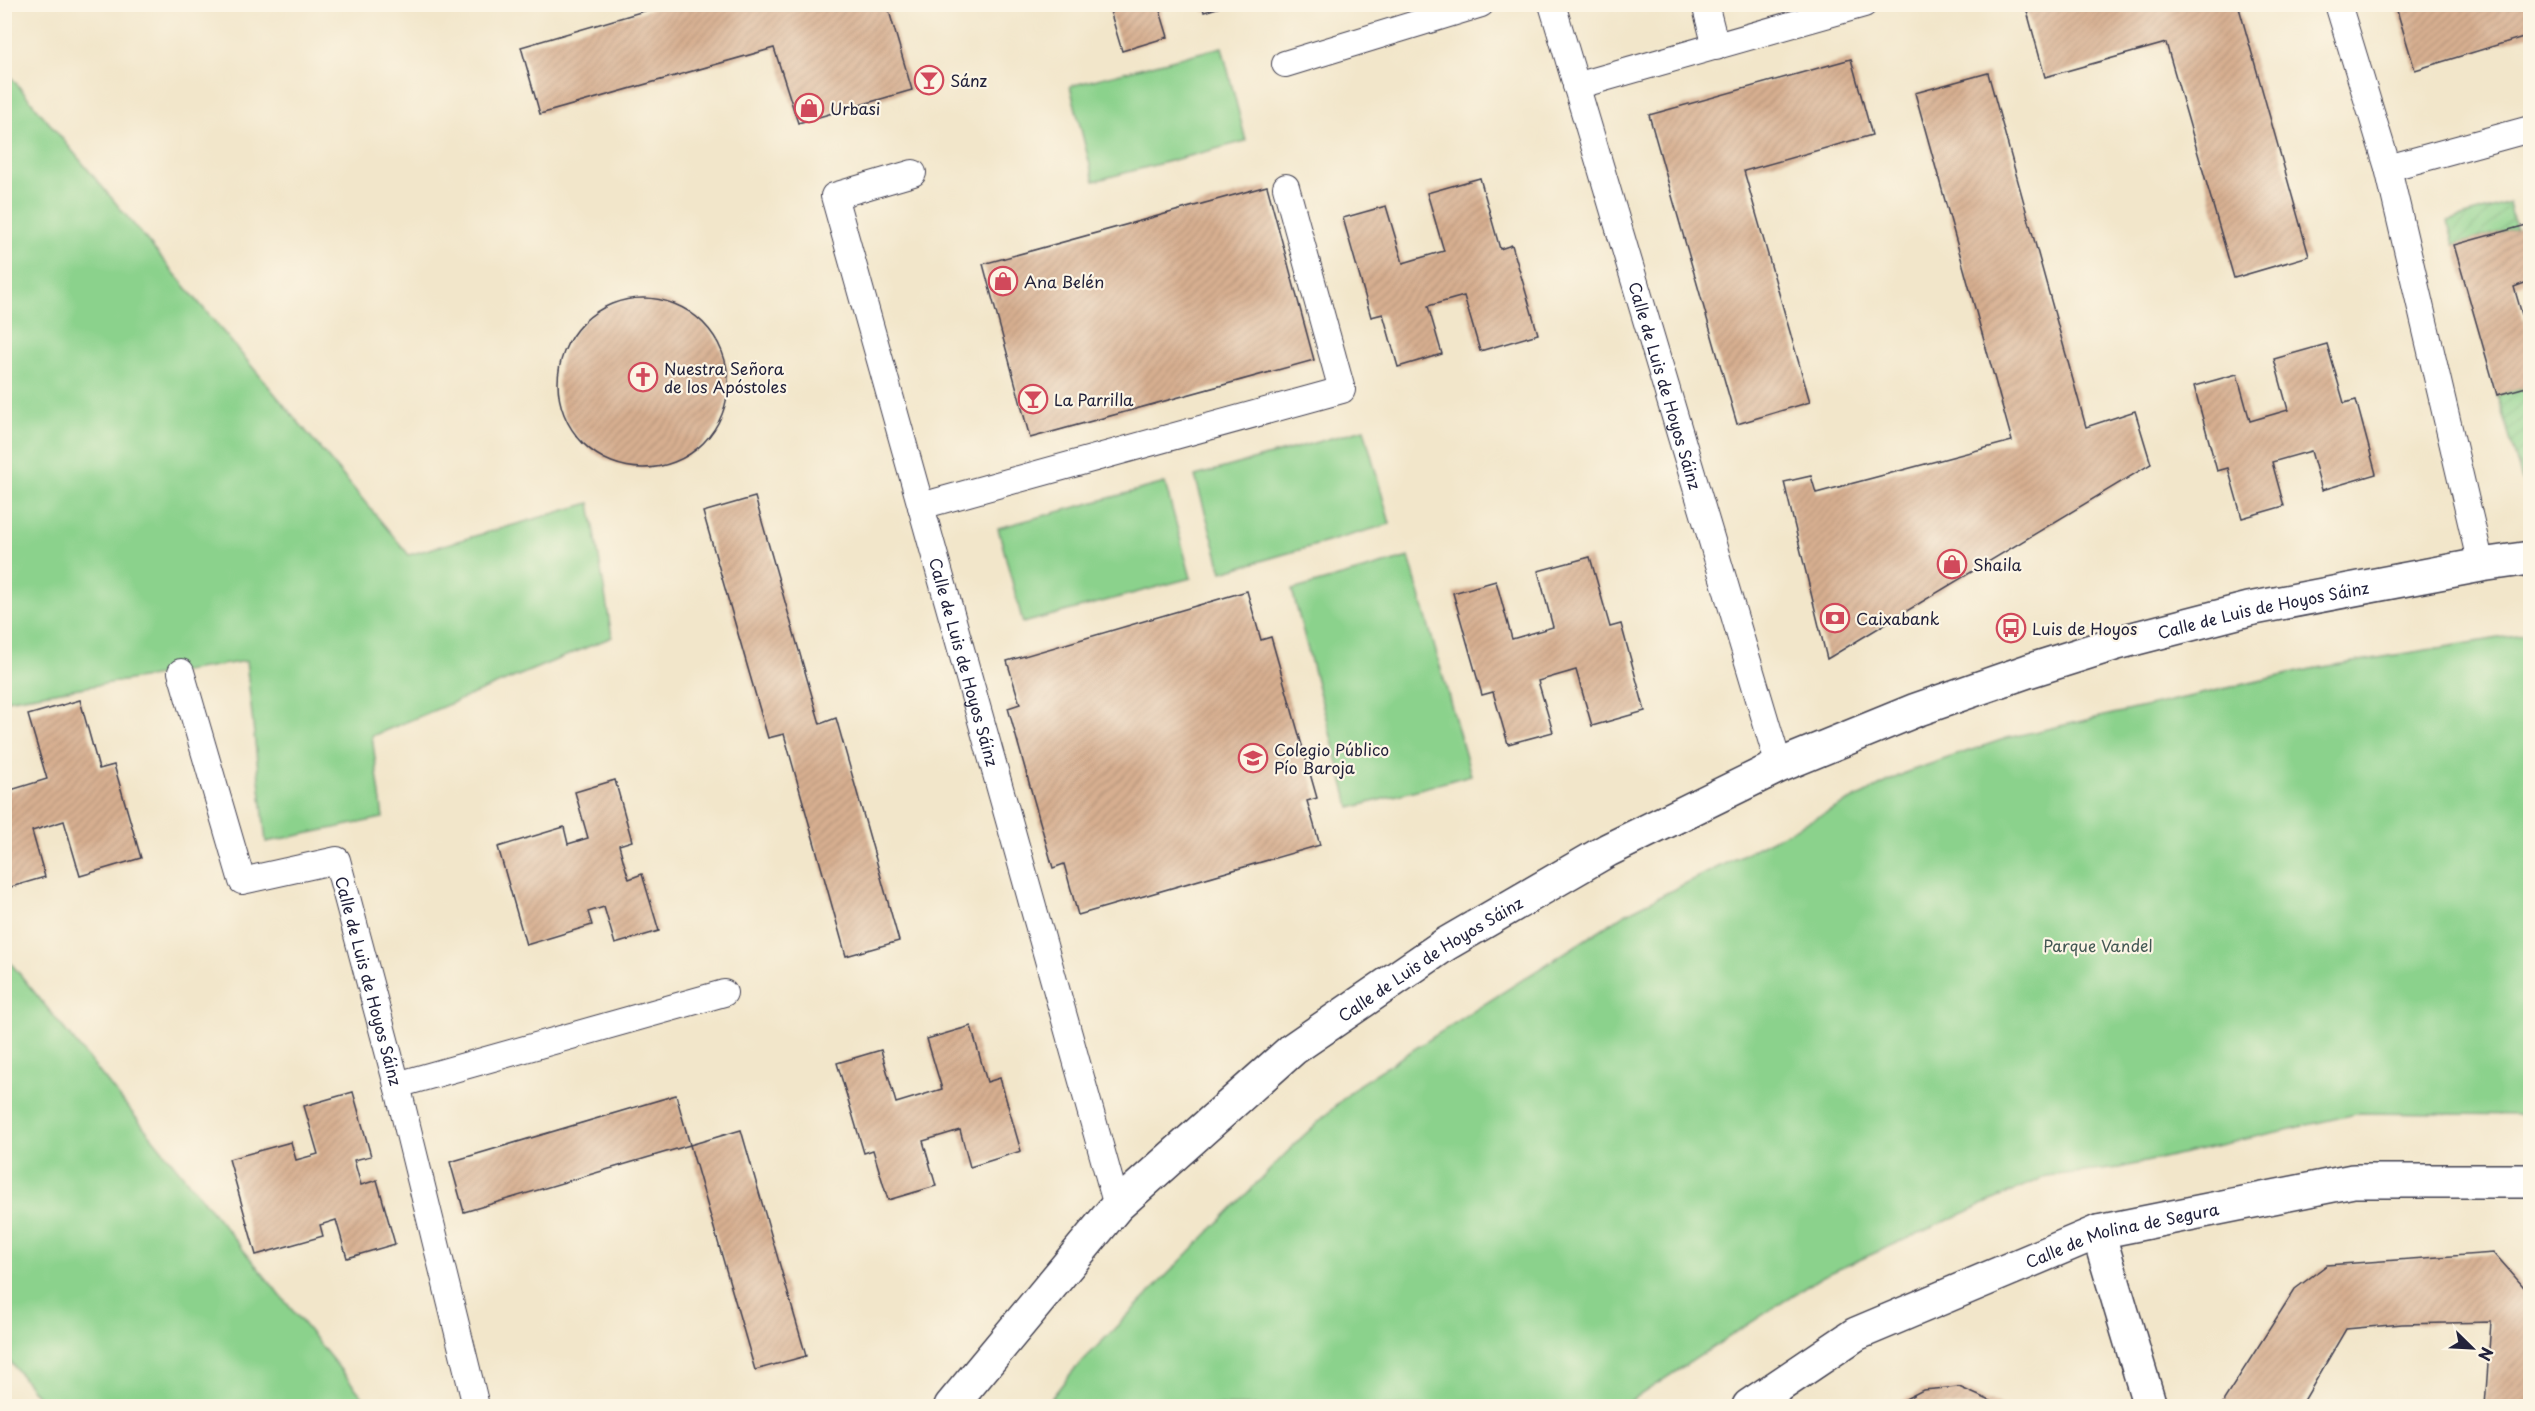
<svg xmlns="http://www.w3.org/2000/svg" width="2535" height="1411" font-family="'Playpen Sans',sans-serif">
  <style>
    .park { fill: #8bd28c; stroke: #567a64; stroke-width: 1.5 }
    .garden { fill: url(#garden-furrows); stroke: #567a64; stroke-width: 1.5 }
    .building { fill: url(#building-hatch) }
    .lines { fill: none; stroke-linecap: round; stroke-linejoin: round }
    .service-casing { stroke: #413f50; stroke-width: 28 }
    .pedestrian-casing { stroke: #413f50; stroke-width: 36 }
    .minor-casing { stroke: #413f50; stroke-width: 36 }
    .tertiary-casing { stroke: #413f50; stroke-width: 36 }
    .service { stroke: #fff; stroke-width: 26 }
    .pedestrian { stroke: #fff; stroke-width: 33 }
    .minor { stroke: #fff; stroke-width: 33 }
    .tertiary { stroke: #fff; stroke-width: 33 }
    .labels { text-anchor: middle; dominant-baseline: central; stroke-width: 4.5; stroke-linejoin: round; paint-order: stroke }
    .poi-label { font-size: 16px; fill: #22223b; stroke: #fcf5e5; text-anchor: start }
    .street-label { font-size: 16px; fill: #22223b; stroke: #fcf5e5 }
    .park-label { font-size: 16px; fill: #425753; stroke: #fcf5e5 }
  </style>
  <defs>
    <pattern id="garden-furrows" width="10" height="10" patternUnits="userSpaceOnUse" patternTransform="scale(1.5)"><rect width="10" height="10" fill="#8bd28c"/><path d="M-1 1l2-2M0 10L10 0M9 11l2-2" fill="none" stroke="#78b47a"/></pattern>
    <pattern id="building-hatch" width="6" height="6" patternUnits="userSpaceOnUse" patternTransform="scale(1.5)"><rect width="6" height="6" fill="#d7af90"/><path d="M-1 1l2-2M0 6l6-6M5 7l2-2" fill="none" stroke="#b8967d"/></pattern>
  </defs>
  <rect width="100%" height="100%" fill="#fcf5e5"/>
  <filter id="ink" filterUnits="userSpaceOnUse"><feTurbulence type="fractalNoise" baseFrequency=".0167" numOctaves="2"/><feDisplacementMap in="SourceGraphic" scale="12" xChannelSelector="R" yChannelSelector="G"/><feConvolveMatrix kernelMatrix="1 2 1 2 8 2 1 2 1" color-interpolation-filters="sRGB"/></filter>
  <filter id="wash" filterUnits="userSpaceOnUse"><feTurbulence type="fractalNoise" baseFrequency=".008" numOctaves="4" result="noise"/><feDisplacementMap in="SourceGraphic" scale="24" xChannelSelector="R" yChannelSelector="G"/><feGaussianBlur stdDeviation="1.35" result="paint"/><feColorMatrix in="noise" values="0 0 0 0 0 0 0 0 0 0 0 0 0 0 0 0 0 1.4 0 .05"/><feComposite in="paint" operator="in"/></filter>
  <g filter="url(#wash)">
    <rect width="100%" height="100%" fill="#f2e6ca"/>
    <g class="park">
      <polygon points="1222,47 1246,141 1094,181 1070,86"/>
      <polygon points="5,70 409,555 590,503 612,637 372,736 383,818 266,842 246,661 5,700"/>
      <polygon points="1364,429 1390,524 1222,572 1195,476"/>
      <polygon points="1165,483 1191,578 1023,623 998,528"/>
      <polygon points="1409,557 1471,775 1350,808 1292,590"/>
      <polygon points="2530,633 2530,1115 2360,1113 2119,1168 2047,1176 1821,1277 1623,1406 1045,1406 1072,1372 1299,1140 1358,1085 1625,914 1907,772 2007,738 2311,669"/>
      <polygon points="5,956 370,1406 45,1406 5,1355"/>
    </g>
    <g class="garden">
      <polygon points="2509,203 2515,228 2454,245 2448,221"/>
      <polygon points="2530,386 2530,482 2523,483 2497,395"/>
    </g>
    <g id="blocks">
      <g class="building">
        <polygon points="668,4 887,4 912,90 798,123 774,48 540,114 521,47"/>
        <polygon points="1108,4 1158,4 1168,37 1122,51"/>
        <polygon points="1202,4 1227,4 1227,5 1204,12"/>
        <polygon points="2025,4 2238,4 2309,256 2234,278 2166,43 2045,77"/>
        <polygon points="2395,4 2530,4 2530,35 2415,70"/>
        <polygon points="1851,59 1872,135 1744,171 1810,402 1737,424 1649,115"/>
        <polygon points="1988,73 2086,427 2135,411 2151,464 1827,659 1784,482 1811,476 1816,493 2012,441 1915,93"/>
        <polygon points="1480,178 1500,249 1512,245 1538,334 1480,351 1464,296 1428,306 1442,354 1398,367 1383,314 1371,317 1343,218 1386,206 1403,263 1444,251 1427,193"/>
        <polygon points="1267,186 1314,360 1030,438 983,264"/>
        <polygon points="2530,224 2530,281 2514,287 2527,332 2530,331 2530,386 2497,395 2454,245"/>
        <circle cx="643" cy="383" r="85"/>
        <polygon points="2327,344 2344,403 2356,400 2376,474 2322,490 2311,451 2272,462 2284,506 2242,518 2228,468 2217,471 2194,386 2237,374 2250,421 2288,410 2274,359"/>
        <polygon points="755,497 820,724 836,718 899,941 846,956 784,734 768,738 703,512"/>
        <polygon points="1590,557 1610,627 1621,624 1645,711 1592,726 1576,670 1538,681 1553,732 1508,744 1493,692 1482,695 1453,593 1496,581 1512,639 1553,627 1538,571"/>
        <polygon points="1247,591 1261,640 1271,637 1317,798 1307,801 1320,845 1078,915 1064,864 1053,868 1008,708 1020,704 1007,661"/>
        <polygon points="80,700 99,769 114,765 141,858 80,876 64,821 32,831 45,877 4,889 4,792 47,779 28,715"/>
        <polygon points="615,780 632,841 619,845 624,863 629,879 642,874 659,931 615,944 604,907 588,912 592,925 526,945 498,847 564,827 568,844 588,838 575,792"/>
        <polygon points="971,1026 987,1082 1000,1078 1021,1151 970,1167 960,1130 923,1141 936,1186 888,1200 873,1150 864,1153 837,1063 881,1050 896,1103 942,1089 927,1039"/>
        <polygon points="353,1092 371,1156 354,1160 361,1185 377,1180 395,1244 347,1258 336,1220 320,1225 323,1236 256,1255 229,1159 291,1142 296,1160 318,1154 304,1106"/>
        <polygon points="676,1095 690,1145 741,1130 806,1356 755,1370 690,1145 464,1212 450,1162"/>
        <polygon points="2494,1253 2530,1294 2530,1406 2485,1406 2491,1322 2402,1324 2346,1329 2301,1406 2223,1406 2224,1400 2295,1289 2327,1265"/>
        <polygon points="1959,1387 2002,1406 1892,1406 1923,1390"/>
      </g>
    </g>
  </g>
  <g filter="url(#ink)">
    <use href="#blocks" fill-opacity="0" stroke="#413f50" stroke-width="1.5"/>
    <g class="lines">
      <g class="service-casing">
        <g id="service">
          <path id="s1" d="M1552,4L1779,766"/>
          <polyline points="1705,4 1716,47"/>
          <polyline points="2338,4 2388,168 2481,565"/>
          <polyline points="1285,64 1481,4"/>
          <polyline points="1576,86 1864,4"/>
          <polyline points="2388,168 2530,129"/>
          <path id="s2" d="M913,173L834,196L1117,1206"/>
          <polyline points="921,506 1342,390 1286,187"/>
          <path id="s3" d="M181,672L242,881L337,860L397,1085L476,1406"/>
          <polyline points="397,1085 724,993"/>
        </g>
      </g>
      <g class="pedestrian-casing">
        <polyline id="pedestrian" points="2098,1232 2150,1406"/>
      </g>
      <g class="minor-casing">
        <g id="minor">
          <path id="s4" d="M1749,1406L1856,1334L2098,1232L2353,1181H2530"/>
        </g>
      </g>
      <g class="tertiary-casing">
        <g id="tertiary">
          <path id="s5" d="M951,1406L1117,1206L1293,1049L1446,944L1608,850L1779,766L1916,710L2028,671L2117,643L2249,609L2481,565L2530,558"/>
        </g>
      </g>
      <use href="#service" class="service"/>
      <use href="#pedestrian" class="pedestrian"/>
      <use href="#minor" class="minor"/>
      <use href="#tertiary" class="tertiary"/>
    </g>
  </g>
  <defs>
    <g id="bar-ring" transform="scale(1.5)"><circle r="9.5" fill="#fcf5e5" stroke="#d1495b" stroke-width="1.5"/><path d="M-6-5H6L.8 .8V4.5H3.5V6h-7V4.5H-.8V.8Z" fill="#d1495b"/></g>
    <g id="shop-ring" transform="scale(1.5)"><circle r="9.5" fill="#fcf5e5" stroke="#d1495b" stroke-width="1.5"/><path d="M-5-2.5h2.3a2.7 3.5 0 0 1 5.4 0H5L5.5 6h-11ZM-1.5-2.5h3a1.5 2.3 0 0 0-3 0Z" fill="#d1495b"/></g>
    <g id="church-ring" transform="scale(1.5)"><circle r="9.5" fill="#fcf5e5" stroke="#d1495b" stroke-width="1.5"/><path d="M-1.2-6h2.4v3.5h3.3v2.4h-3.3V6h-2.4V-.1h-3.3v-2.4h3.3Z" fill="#d1495b"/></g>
    <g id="bank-ring" transform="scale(1.5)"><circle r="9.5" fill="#fcf5e5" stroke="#d1495b" stroke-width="1.5"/><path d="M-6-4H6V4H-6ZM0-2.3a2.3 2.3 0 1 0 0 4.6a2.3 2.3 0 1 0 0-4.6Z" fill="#d1495b"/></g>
    <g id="bus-ring" transform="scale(1.5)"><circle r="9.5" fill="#fcf5e5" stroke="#d1495b" stroke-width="1.5"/><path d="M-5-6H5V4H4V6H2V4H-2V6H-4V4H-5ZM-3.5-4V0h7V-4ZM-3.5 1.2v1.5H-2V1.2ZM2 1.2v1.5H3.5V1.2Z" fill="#d1495b"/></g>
    <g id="school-ring" transform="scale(1.5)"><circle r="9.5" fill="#fcf5e5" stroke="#d1495b" stroke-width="1.5"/><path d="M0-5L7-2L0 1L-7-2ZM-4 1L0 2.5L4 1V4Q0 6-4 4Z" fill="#d1495b"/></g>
  </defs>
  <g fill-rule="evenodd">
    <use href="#bar-ring" x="929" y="80"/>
    <use href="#shop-ring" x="809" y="108"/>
    <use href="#shop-ring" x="1003" y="281"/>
    <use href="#church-ring" x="643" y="377"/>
    <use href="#bar-ring" x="1033" y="399"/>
    <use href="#shop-ring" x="1952" y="564"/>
    <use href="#bank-ring" x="1835" y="618"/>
    <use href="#bus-ring" x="2011" y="628"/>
    <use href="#school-ring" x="1253" y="758"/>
  </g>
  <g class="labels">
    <g class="poi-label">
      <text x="950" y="80">Sánz</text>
      <text x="830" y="108">Urbasi</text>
      <text x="1024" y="281">Ana Belén</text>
      <text x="664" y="368">Nuestra Señora<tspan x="664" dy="18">de los Apóstoles</tspan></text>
      <text x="1054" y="399">La Parrilla</text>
      <text x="1973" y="564">Shaila</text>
      <text x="1856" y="618">Caixabank</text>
      <text x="2032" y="628">Luis de Hoyos</text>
      <text x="1274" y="749">Colegio Público<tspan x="1274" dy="18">Pío Baroja</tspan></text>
    </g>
    <g class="street-label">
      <text stroke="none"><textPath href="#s1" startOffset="398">Calle de Luis de Hoyos Sáinz</textPath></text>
      <text stroke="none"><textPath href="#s5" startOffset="1569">Calle de Luis de Hoyos Sáinz</textPath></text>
      <text stroke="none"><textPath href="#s2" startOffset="566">Calle de Luis de Hoyos Sáinz</textPath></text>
      <text stroke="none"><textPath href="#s5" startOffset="660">Calle de Luis de Hoyos Sáinz</textPath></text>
      <text stroke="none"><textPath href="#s3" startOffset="440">Calle de Luis de Hoyos Sáinz</textPath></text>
      <text stroke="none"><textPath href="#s4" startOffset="414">Calle de Molina de Segura</textPath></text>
    </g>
    <g class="park-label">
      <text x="2098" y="945">Parque Vandel</text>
    </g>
  </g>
  <rect width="2535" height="1411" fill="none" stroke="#fcf5e5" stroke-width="24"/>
  <g transform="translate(2472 1348) rotate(114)" stroke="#fcf5e5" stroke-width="4.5" paint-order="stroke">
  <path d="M0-4.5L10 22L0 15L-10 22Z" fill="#22223b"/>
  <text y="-9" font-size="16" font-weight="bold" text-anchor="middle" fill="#22223b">N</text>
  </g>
</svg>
